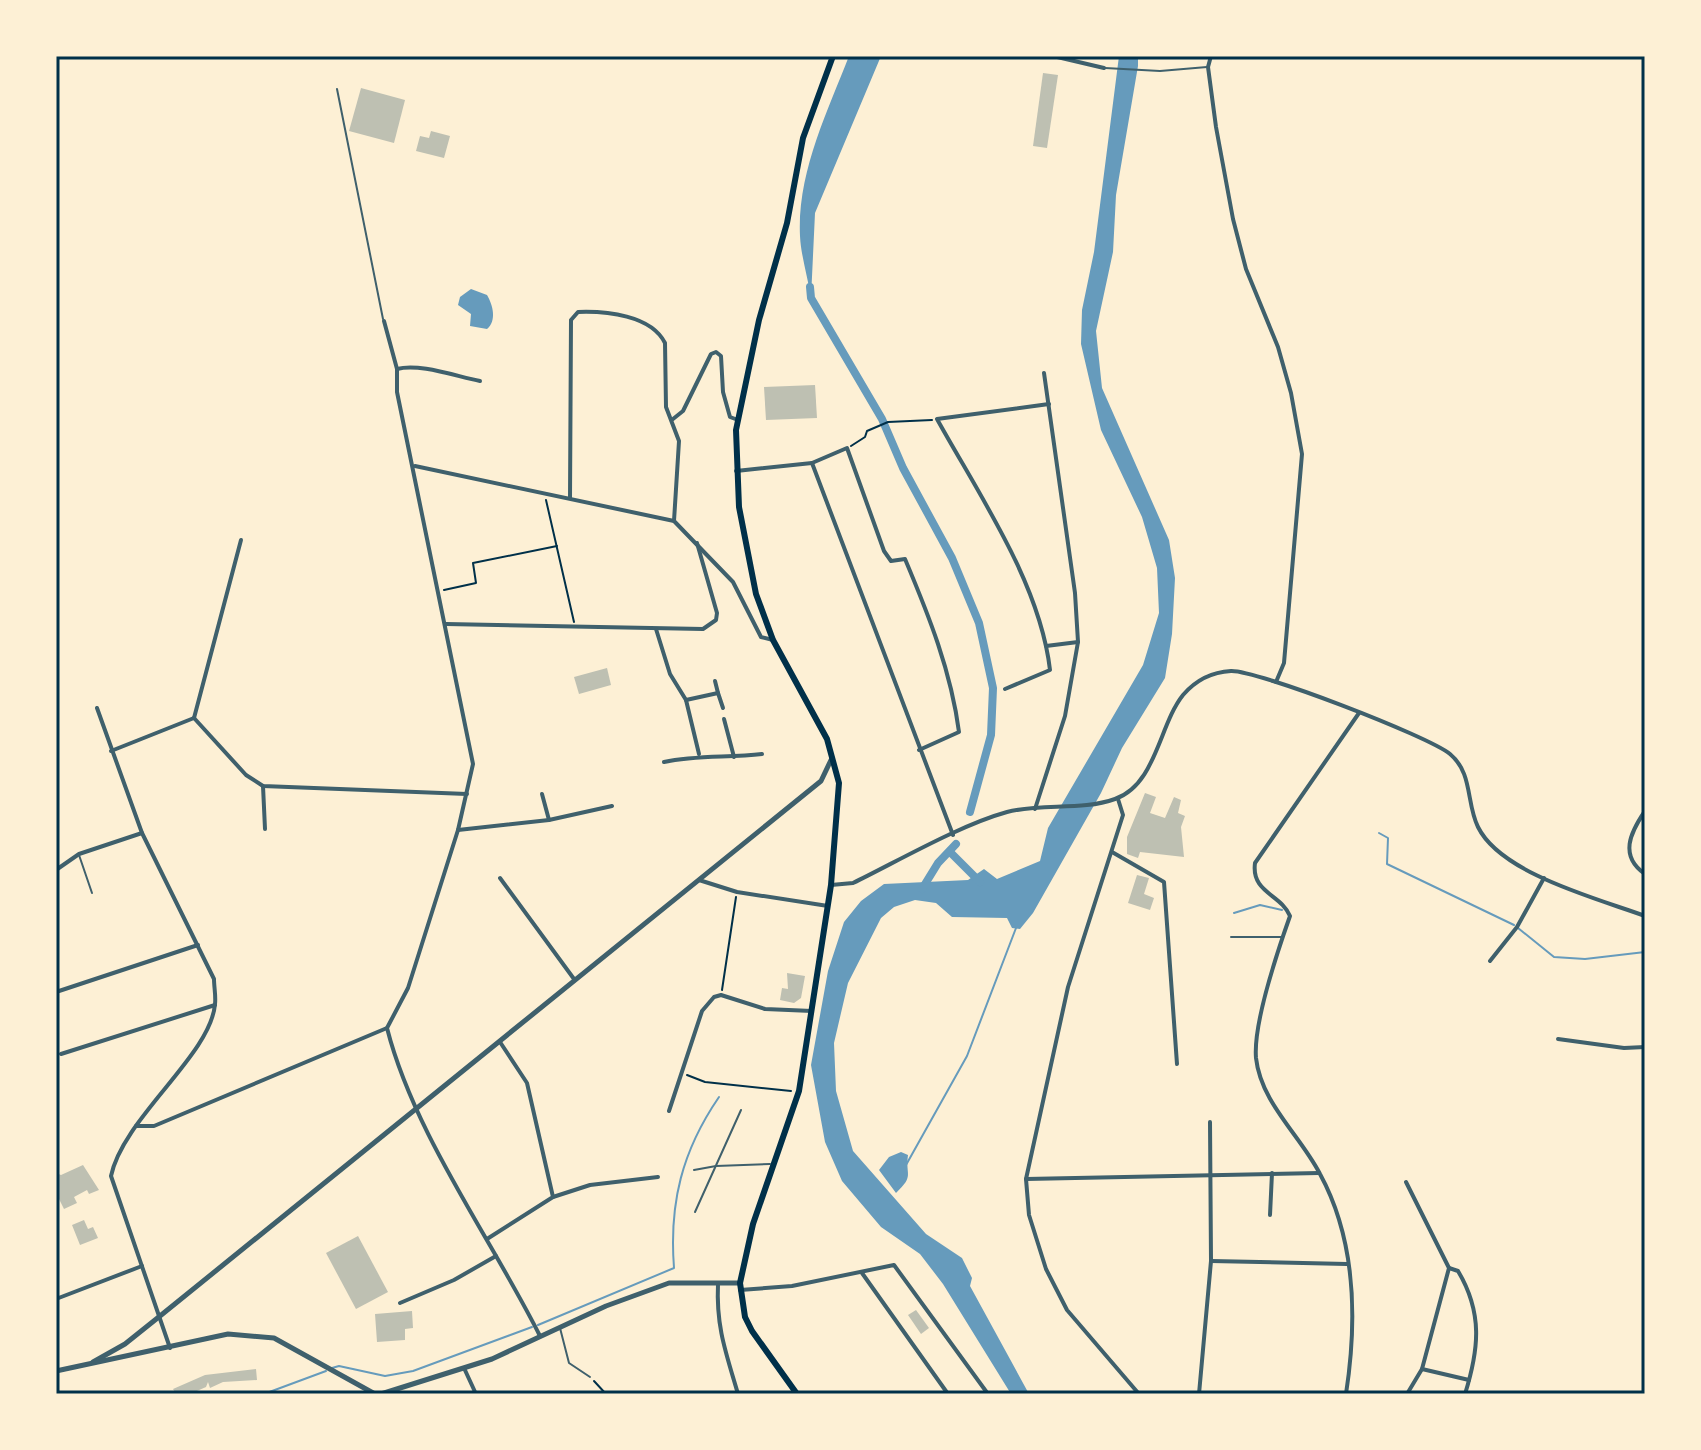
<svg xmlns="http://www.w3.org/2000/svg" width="1701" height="1450" font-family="Commissioner,sans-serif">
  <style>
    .water { fill: #669bbc }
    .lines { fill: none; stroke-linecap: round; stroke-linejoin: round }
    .stream { stroke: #669bbc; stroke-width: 2 }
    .canal { stroke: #669bbc; stroke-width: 8 }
    .building { fill: #bec0b2 }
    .path { stroke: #003049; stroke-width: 2 }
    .service { stroke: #3f606c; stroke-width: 2 }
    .minor { stroke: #3f606c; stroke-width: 4 }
    .tertiary { stroke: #3f606c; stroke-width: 5 }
    .secondary { stroke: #003049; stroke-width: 6 }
    .neatline { fill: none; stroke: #003049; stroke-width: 3 }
  </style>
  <rect width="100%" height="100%" fill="#fdf0d5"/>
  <g class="water">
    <path d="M849,56H881L815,213L811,298C808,278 801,256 800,236C797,173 827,113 849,56Z"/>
    <polygon points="1119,56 1138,56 1138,66 1116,195 1113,252 1096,331 1102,388 1169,540 1175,578 1172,634 1165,678 1122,748 1101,793 1033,913 1020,929 1012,928 1007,918 952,917 936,903 915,900 894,907 881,918 848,983 834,1043 836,1091 853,1151 926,1234 962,1258 972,1278 970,1286 1029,1394 1011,1394 943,1284 920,1254 881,1227 842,1181 825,1142 811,1065 828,971 844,922 861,901 884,884 968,880 984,869 997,879 1040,861 1048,828 1143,665 1159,613 1157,568 1142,517 1101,430 1081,344 1082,310 1094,252"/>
    <path d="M471,289L487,295C493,305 497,321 487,329L470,326L471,314L458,305L460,297Z"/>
    <path d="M901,1152L908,1155C905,1176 915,1175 896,1193L879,1170L889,1157Z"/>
  </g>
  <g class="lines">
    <g class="stream">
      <polyline points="1379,833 1388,838 1387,864 1514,925"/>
      <polyline points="1234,913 1260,905 1282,910"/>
      <polyline points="1518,928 1554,957 1585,959 1645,952"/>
      <polyline points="906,1165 967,1056 1016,928"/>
      <path d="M538,1325L674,1268C669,1203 682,1151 719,1097"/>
      <polyline points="332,1368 339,1366 385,1376 413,1371 532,1327"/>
      <polyline points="264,1394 326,1371"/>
    </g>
    <g class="canal">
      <polyline points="810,287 811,298 882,419 903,468 952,558 979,623 993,688 991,735 970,812"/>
      <polyline points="950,852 980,882"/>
      <polyline points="922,889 938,863 956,844"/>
    </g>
  </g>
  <g class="building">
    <polygon points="1043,73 1058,75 1047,148 1033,146"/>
    <polygon points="361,88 405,100 394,143 349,131"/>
    <polygon points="431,131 450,136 444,158 416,151 420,136 429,138"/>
    <polygon points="815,385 817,418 766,420 764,387"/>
    <polygon points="607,668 611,685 579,694 574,677"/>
    <polygon points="1145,793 1156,797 1150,813 1165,818 1174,797 1181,800 1178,813 1185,816 1181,827 1184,857 1140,852 1138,858 1127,854 1127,837"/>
    <polygon points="1137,875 1149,878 1144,894 1154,898 1150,910 1128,903"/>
    <polygon points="787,973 805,976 801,998 794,1003 780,1000 782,988 788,989"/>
    <polygon points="83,1165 99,1190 89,1194 87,1190 74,1197 77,1203 64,1209 56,1193 56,1173 61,1175"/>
    <polygon points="84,1220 88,1229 93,1227 98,1238 80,1245 72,1225"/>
    <polygon points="358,1236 388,1292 356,1309 326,1253"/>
    <polygon points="916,1310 929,1328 921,1334 908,1315"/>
    <polygon points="412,1311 413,1328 405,1329 405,1340 377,1342 375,1314"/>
    <polygon points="256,1369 257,1380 223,1382 210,1388 208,1382 206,1387 190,1394 176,1394 173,1389 205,1375"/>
  </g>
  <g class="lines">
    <g class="path">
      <polyline points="851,446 865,437 867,431 888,422 932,420"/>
      <polyline points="546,500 574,622"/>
      <polyline points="444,590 476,583 473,563 557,546"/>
      <polyline points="722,990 736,897"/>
      <polyline points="687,1075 705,1082 791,1091"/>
      <polyline points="594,1381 606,1394"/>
    </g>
    <g class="service">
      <polyline points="1105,68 1160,71 1207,67"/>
      <polyline points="337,89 383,319"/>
      <polyline points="79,855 92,893"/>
      <polyline points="1231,937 1282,937"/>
      <polyline points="694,1170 716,1166 770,1164"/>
      <polyline points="695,1212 741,1110"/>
      <polyline points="560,1328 569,1363 590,1377"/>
    </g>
    <g class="minor">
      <polyline points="1053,56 1104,68"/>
      <polyline points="1211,56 1208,67 1216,127 1233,219 1246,269 1278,347 1291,393 1302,454 1284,663 1276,682"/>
      <path d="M384,321L397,369V392L473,764L458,830L408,988L387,1028C414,1134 491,1238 540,1336"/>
      <path d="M397,369C419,363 455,376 480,381"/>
      <polyline points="673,419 683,411 711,354 716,352 721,356 723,392 730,417 738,420"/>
      <polyline points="812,463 953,835"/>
      <polyline points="415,466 674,521 733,582 761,637 773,640"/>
      <path d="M736,471L812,463L847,448L884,551L891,561L905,559C929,616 951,671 959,732L919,750"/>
      <path d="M570,498L571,320L578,312C606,311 651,315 665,343L666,407L679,441L674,521"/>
      <polyline points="446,624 703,629 716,620 717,613 697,543"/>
      <polyline points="656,629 670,674 686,700 699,754"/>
      <polyline points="1046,646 1078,642"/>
      <polyline points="715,681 718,693"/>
      <path d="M1005,689L1050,670C1040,583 979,495 937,419L1049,404"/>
      <polyline points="686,700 718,693 723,708"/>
      <path d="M97,708L142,833L214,979C214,987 216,996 215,1004C211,1055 123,1118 111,1176L170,1348"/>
      <polyline points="194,718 246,775 263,786 467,794"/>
      <polyline points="194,718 241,540"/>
      <polyline points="724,719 734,757"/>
      <polyline points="111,751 194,718"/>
      <path d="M664,762C697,755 728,758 762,754"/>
      <polyline points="263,786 265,829"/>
      <polyline points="542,794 549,820"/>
      <polyline points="1118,799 1123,815 1068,987 1026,1179 1029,1215 1046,1269 1067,1310 1139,1394"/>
      <polyline points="1035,809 1065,716 1078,642 1075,593 1044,373"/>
      <path d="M1645,811C1630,833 1619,856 1645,874"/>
      <polyline points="458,830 549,820 612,806"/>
      <polyline points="1112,852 1164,882 1177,1064"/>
      <polyline points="56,870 79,854 142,833"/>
      <polyline points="500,878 574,979"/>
      <polyline points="699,880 737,892 828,906"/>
      <path d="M831,885L853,883C898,861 960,825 1007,812C1041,803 1082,811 1115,799C1156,785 1159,725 1183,695C1195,681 1212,672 1231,671C1257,670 1428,736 1450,754C1473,773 1466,803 1478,827C1501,874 1599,899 1645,916"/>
      <polyline points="1490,961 1517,927 1544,878"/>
      <polyline points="56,992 198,945"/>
      <polyline points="1558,1039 1624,1048 1645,1047"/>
      <polyline points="61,1054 215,1005"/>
      <polyline points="669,1111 702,1011 714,997 721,995 765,1009 812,1011"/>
      <polyline points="136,1126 154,1126 387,1028"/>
      <polyline points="1026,1179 1319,1173"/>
      <polyline points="1406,1182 1449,1268 1422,1369 1407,1394"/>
      <polyline points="553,1197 590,1185 658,1177"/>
      <polyline points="1270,1215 1272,1173"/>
      <polyline points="487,1239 553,1197 527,1083 500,1042"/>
      <polyline points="1211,1261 1347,1264"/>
      <path d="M1449,1268L1458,1271C1483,1313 1479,1349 1465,1394"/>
      <polyline points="862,1273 948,1394"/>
      <path d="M718,1284C716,1327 726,1353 738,1394"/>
      <polyline points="740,1290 792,1286 894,1265 988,1394"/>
      <polyline points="56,1299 142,1266"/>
      <polyline points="400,1303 454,1280 496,1256"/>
      <polyline points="464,1368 476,1394"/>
      <polyline points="1422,1369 1469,1380"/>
      <polyline points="1199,1394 1211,1261 1210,1122"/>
      <path d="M1346,1394C1357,1322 1356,1240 1320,1174C1300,1135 1261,1103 1256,1058C1253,1023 1278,950 1290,916C1281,894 1251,893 1255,863L1359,713"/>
    </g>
    <g class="tertiary">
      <polyline points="93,1362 125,1344 160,1316 821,781 831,760"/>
      <polyline points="56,1371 228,1334 274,1338 375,1394"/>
      <polyline points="381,1394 492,1359 606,1306 669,1283 740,1283"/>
    </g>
    <polyline class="secondary" points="797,1394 752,1331 745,1317 740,1283 753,1224 799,1091 831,885 839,783 827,739 773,640 756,594 739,507 736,430 759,320 787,223 803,138 833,56"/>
  </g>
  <rect width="1701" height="1450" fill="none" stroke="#fdf0d5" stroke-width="116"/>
  <rect x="58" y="58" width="1585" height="1334" class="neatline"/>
</svg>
